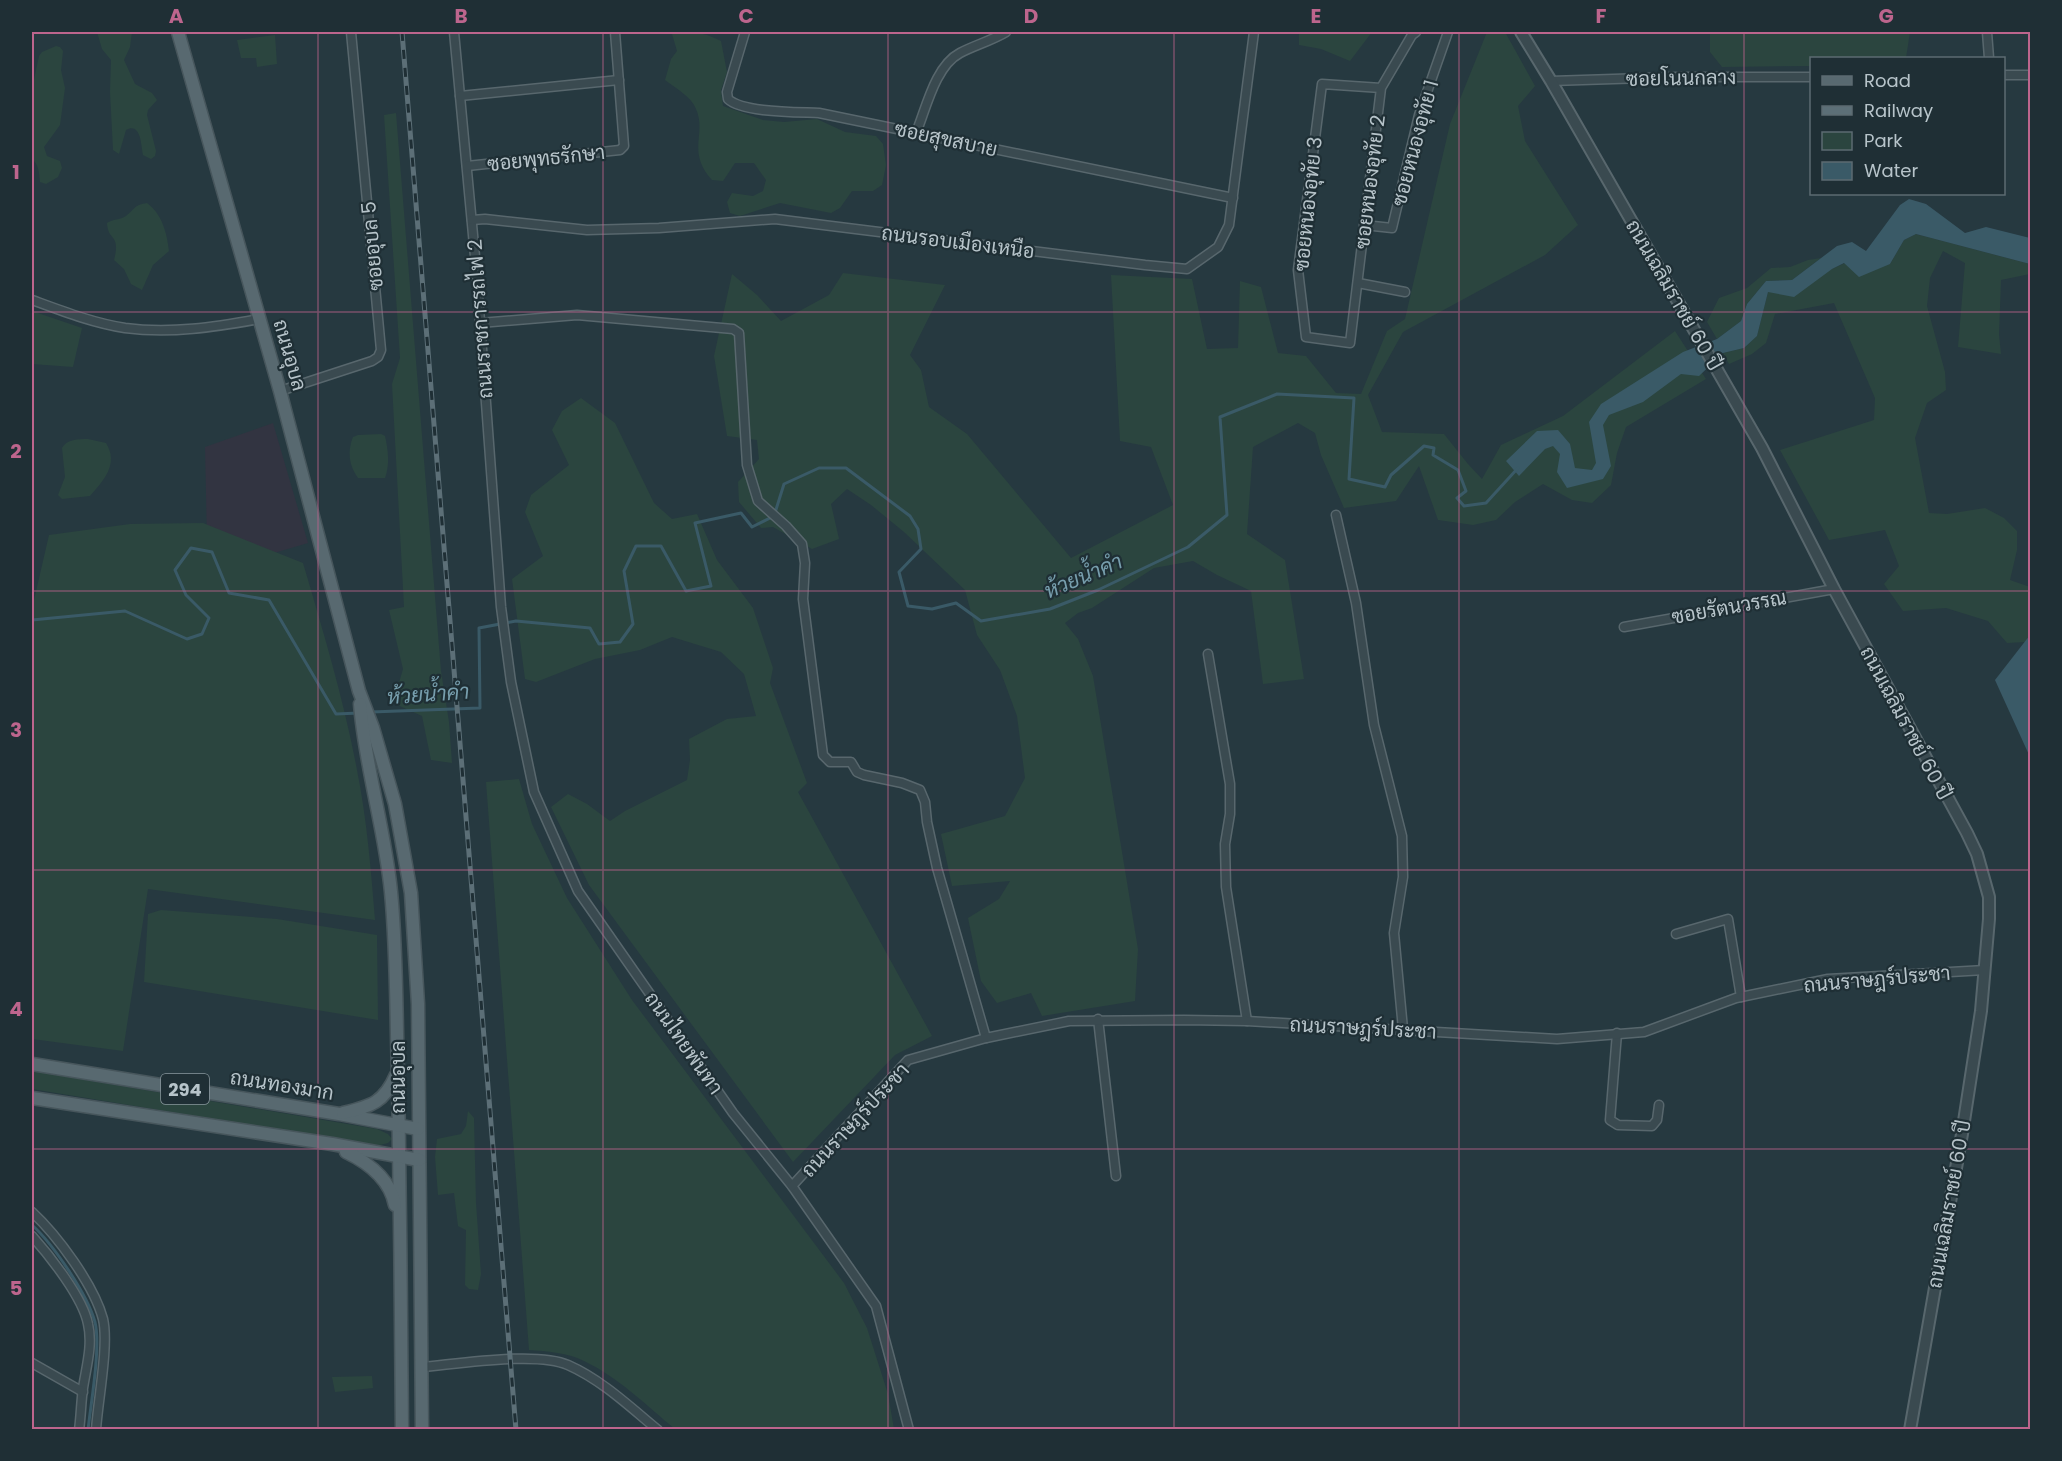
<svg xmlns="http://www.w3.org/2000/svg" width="2062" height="1461" font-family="Poppins,Sarabun,sans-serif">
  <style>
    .medical { fill: #323441 }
    .green { fill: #2b453f }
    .water { fill: #3a5a67 }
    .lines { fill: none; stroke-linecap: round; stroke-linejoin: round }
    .stream { stroke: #3a5a67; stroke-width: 3 }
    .minor-casing { stroke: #58676d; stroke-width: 11 }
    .tertiary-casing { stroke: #58676d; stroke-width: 14 }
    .primary-casing { stroke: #47565c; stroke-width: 15 }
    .minor { stroke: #3a4a50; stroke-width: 8 }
    .tertiary { stroke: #3a4a50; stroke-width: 10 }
    .primary { stroke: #586970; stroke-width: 12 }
    .rail-casing { stroke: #5c6f77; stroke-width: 5 }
    .rail { stroke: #1f2f35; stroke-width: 3; stroke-dasharray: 9; stroke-linecap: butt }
    .grid { fill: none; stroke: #bd658d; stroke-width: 1.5; stroke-opacity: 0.55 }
    .labels { text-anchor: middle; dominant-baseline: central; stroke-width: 4.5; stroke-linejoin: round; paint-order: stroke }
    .shield { fill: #1f2f35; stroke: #89979d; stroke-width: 1.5 }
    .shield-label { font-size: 18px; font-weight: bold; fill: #b7c4ca }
    .street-label { font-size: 20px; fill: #b7c4ca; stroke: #1f2f35 }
    .water-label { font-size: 21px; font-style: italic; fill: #779ead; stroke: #1f2f35 }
    .neatline { fill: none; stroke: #bd658d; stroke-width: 2 }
    .grid-label { font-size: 20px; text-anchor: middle; font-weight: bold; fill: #bd658d }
  </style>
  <rect width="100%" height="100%" fill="#263940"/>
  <polygon class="medical" points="273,423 308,543 264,556 207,540 205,447"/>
  <g class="green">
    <path d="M97,32H132L130,47L124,60L135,84L152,93L157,100L148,110L147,115L156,151L155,156L151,159L143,155C141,145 141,122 126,130L119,154L113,150L110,92L111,60L102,49Z"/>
    <path d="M675,32C692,31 706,33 721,41L727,72L721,90L723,106L763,120L784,122L817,119L845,132L876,136L883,144L886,165L882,185L873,191H852L840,208L831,213L780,203L740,216L730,213L727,202L732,193L753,196L763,191L766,180L754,163H735L723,181L712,180C686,151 707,134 696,109C691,96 675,88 665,80L671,59L677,51L672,34Z"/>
    <polygon points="1299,32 1372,32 1350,61 1321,49 1299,45"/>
    <polygon points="1487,32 1505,32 1535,86 1518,106 1525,141 1578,225 1545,255 1403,332 1368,395 1382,432 1444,434 1468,464 1482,479 1501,445 1563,416 1675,331 1706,379 1626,427 1617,453 1611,485 1592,503 1572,500 1543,484 1515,502 1496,520 1473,525 1438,520 1419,466 1396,501 1344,508 1321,455 1315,433 1298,423 1253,447 1247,534 1285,560 1304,679 1263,684 1251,591 1217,575 1193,561 1154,568 1092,608 1078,613 1065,623 1078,639 1093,676 1138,949 1135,1001 1042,1016 1031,993 997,1003 981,981 968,918 999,899 1010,881 952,886 941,834 1005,816 1025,778 1017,716 1000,670 977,635 965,590 904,532 871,505 847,489 831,504 839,539 812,549 773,527 761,528 739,502 738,482 759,459 757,440 727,436 714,356 732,274 757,295 781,321 829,295 843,273 945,285 910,355 921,370 929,407 967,434 1071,558 1173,505 1151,447 1120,441 1111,275 1192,279 1207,349 1238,348 1240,281 1261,287 1278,353 1306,356 1336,393 1361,394 1387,331 1405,319 1450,124"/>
    <polygon points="1710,32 1910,32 1906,58 1812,58 1811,66 1722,67 1710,52"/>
    <polygon points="275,35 277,64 257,67 256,58 241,58 237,40"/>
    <path d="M56,46L60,47L63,51L61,70L65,88L60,125L44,147L47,156L60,161L62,168L58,177L46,184L40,182C39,173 39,165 32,159V125L34,118L32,89L39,56L42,52Z"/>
    <polygon points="396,113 441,671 449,722 452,763 431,760 422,716 393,703 403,669 389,610 404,607 392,384 400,358 384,115"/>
    <path d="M147,203C162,214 167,233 169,251L153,265L142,290L131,284L124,269L114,260C121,233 108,242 107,223C113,219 120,220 126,216C136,208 134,205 147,203Z"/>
    <polygon points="1916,234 2030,264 2030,274 2001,280 1999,335 2001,354 1958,347 1965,263 1943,251 1930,278 1927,306 1945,372 1946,390 1927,403 1915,438 1929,513 1947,514 1985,508 2004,518 2017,531 2017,550 2010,580 2030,587 2030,635 2025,642 2007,643 1988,621 1946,608 1903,611 1884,584 1899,566 1885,530 1829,540 1780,450 1874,420 1875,398 1834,303 1775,314 1766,343 1752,354 1729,364 1723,353 1744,348 1757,336 1768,292 1832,269 1845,263 1890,264 1904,240"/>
    <polygon points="1821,258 1792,280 1766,281 1747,304 1741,321 1717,339 1707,322 1719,298 1747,288 1771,268 1790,267 1808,260"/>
    <polygon points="32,311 82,328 73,367 32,364"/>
    <polygon points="581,398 615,423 654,503 672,519 697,514 717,560 753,608 773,668 770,683 807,783 798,792 932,1036 895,1055 793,1162 589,885 551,807 568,794 587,804 610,821 625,811 687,780 690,760 689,739 727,719 756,716 744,674 721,652 672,637 640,650 595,659 536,682 525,679 512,579 543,556 525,512 531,495 569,465 552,430 562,411"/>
    <path d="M381,434L385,436C388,449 390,465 385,478H358C349,466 347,451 353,437L358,435Z"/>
    <path d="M88,439L106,443C119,464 104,480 90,496L62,499L58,495L65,477L62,448C67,439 78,439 88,439Z"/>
    <path d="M203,523L303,563C323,631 344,700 357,770C367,820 371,870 375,920L148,889L123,1051L32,1039V602L34,600L49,535L130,524Z"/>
    <path d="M519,779L532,824L567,898L632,1000L844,1283L867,1328L888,1394L894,1429H675C647,1406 618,1377 584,1361C569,1353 546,1351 529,1350L486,782Z"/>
    <polygon points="161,910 277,919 377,935 378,1020 144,982 148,914"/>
    <polygon points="32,1071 377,1129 388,1134 392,1139 388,1143 376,1146 32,1089"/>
    <polygon points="468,1111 474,1118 476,1203 481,1274 478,1290 469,1289 465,1285 466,1230 458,1226 454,1193 438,1195 435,1157 437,1139 461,1134 466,1126"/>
    <polygon points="372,1376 373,1388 335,1392 332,1377"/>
  </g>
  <g class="water">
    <polygon points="1909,199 1926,204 1965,233 1986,227 2030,238 2030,264 1916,234 1904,240 1890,264 1859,277 1844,263 1832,269 1794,297 1768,292 1757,336 1744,348 1723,353 1699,376 1681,374 1643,402 1609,415 1603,425 1611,466 1603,479 1567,488 1557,472 1560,454 1553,446 1545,449 1519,476 1506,461 1537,431 1558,430 1570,444 1575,468 1592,470 1596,463 1589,422 1601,404 1683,352 1717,339 1741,321 1747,304 1766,281 1792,280 1837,246 1852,242 1866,251 1900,205"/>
    <polygon points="2030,635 2030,757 1995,680"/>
  </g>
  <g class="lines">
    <g class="stream">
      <polyline points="32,620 125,611 187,639 202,634 209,618 186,595 175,570 191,548 212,552 229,593 269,600 336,714 359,713"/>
      <polyline points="371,712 480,708 479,628 516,621 590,628 599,644 620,642 633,624 624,571 636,546 661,546 686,591 711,586 695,523 741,513 752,527 774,516 784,484 819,468 846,468 910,516 918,529 921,549 899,572 908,606 932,609 956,603 981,621 1050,609 1098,590 1188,547 1227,515 1220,417 1277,394 1354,398 1349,479 1385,487 1391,475 1424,446 1434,448 1433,455 1458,470 1466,491 1457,498 1464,506 1486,503 1518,468"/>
      <path d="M32,1225C53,1244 87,1294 95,1322C101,1347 91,1402 88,1430"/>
    </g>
    <g class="minor-casing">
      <g id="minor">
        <polyline points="454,32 476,267 501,607 511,682 534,792 578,891 733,1113 792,1186 876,1306 909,1430"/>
        <path d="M745,32L727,92L728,99C743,113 798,112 819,113L1233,198"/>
        <polyline points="1987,32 1989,58"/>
        <polyline points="2004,75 2030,75"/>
        <polyline points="1551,81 1676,77 1812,77"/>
        <polyline points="1381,88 1322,84 1298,270 1306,337 1350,343 1381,88 1412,35 1416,32"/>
        <polyline points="460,96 619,80"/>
        <path d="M916,133C926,109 935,66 960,53C975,45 991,41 1006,32"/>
        <polyline points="467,166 620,150 624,146 615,32"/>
        <polyline points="472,220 485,219 587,230 659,228 775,219 1145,265 1187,269 1218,247 1229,225 1254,32"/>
        <polyline points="1364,225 1392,228 1419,115 1448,32"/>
        <polyline points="1358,283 1405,292"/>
        <path d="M32,300C62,311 93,323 125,328C171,334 215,327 259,319"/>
        <polyline points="480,323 577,315 733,329 739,333 747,465 758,501 786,526 802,544 805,563 803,599 823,755 830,762 851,762 857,772 864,775 902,783 920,790 925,802 927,822 937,868 986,1038"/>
        <polyline points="280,391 372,361 378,357 381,350 351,32"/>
        <polyline points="1336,515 1356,603 1374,725 1402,836 1403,877 1394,933 1403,1029"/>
        <polyline points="1624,627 1834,589"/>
        <polyline points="1208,654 1230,784 1230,814 1225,844 1226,887 1247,1021"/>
        <polyline points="1676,934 1728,919 1741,997"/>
        <polyline points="1098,1019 1116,1176"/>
        <polyline points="1617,1033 1610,1120 1618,1125 1652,1126 1657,1120 1659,1105"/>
        <polyline points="792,1186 908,1060 986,1038 1069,1021 1184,1020 1247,1021 1557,1039 1644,1032 1736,998 1828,979 1985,970"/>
        <path d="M32,1212C57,1235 94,1285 103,1319C109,1345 98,1400 96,1430"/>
        <path d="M32,1236C50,1256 83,1298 88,1324C93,1345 86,1368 83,1388C81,1402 81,1416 79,1430"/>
        <polyline points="32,1363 83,1392"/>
        <path d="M421,1367C457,1364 537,1351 568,1365C602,1380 630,1407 658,1430"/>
      </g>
    </g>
    <g class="tertiary-casing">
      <polyline id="tertiary" points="1521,32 1551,81 1762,448 1834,589 1967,833 1977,854 1989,897 1989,919 1981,1011 1962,1134 1910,1430"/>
    </g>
    <g class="primary-casing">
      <g id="primary">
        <polyline points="178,32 280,391 359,691 373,728 395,804 411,893 418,1004 422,1430"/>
        <path d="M360,704C365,767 385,829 391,892C397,953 396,1014 398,1074C400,1193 401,1311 402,1430"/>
        <polyline points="32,1064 339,1114 418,1129"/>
        <polyline points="32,1098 332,1144 419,1160"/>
        <path d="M343,1113C371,1106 384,1103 396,1075"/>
        <path d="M346,1152C369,1163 390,1179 395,1205"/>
      </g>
    </g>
    <use href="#minor" class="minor"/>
    <use href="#tertiary" class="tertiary"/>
    <use href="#primary" class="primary"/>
    <g class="rail-casing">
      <polyline id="rail" points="402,32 516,1430"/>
    </g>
    <use href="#rail" class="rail"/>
  </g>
  <path class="grid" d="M318,32V1430M603,32V1430M888,32V1430M1174,32V1430M1459,32V1430M1744,32V1430M32,312H2030M32,591H2030M32,870H2030M32,1149H2030"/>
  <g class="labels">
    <rect class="shield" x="161" y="1074" width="48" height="30" rx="4.5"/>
    <g class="shield-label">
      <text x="185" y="1089">294</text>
    </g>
    <g class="street-label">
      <text transform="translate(1681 78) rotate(-1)">ซอยโนนกลาง</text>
      <text transform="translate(946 139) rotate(12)">ซอยสุขสบาย</text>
      <text transform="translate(1415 143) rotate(-75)">ซอยหนองอุทัย 1</text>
      <text transform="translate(546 158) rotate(-6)">ซอยพุทธรักษา</text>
      <text transform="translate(1370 182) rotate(-83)">ซอยหนองอุทัย 2</text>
      <text transform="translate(1308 204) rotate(-84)">ซอยหนองอุทัย 3</text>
      <text transform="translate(958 242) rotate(7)">ถนนรอบเมืองเหนือ</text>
      <text transform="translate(372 246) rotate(-95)">ซอยอุบล 5</text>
      <text transform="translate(1674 295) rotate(60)">ถนนเฉลิมราชย์ 60 ปี</text>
      <text transform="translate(480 319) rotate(-94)">ถนนราชการรถไฟ 2</text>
      <text transform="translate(290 355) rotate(74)">ถนนอุบล</text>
      <text transform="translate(1729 607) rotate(-10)">ซอยรัตนวรรณ</text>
      <text transform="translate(1906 723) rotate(62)">ถนนเฉลิมราชย์ 60 ปี</text>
      <text transform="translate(1877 979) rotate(-5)">ถนนราษฎร์ประชา</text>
      <text transform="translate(1363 1028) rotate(3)">ถนนราษฎร์ประชา</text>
      <text transform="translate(684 1043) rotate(55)">ถนนไทยพันทา</text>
      <text transform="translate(398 1077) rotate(-90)">ถนนอุบล</text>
      <text transform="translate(282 1085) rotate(9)">ถนนทองมาก</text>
      <text transform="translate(855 1120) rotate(-47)">ถนนราษฎร์ประชา</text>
      <text transform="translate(1949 1204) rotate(-80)">ถนนเฉลิมราชย์ 60 ปี</text>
    </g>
    <g class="water-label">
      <text transform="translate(1083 576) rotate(-23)">ห้วยน้ำคำ</text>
      <text transform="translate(428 694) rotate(-4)">ห้วยน้ำคำ</text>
    </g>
  </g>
  <rect width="2062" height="1461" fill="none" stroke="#1f2f35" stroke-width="66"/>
  <rect x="1810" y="57" width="195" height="138" fill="#1f2f35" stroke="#5c6b71" stroke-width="1.5"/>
  <rect x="1822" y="76" width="30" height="9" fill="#586970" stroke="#5c6b71" stroke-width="1.5"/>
  <text x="1864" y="87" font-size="18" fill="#b7c4ca">Road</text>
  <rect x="1822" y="106" width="30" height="9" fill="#5c6f77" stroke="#5c6b71" stroke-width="1.5"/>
  <text x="1864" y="117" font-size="18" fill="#b7c4ca">Railway</text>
  <rect x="1822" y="132" width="30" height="18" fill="#2b453f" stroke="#5c6b71" stroke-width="1.5"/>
  <text x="1864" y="147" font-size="18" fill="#b7c4ca">Park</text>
  <rect x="1822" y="162" width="30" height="18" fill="#3a5a67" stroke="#5c6b71" stroke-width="1.5"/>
  <text x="1864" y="177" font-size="18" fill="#b7c4ca">Water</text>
  <rect x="33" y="33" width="1996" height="1395" class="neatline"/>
  <g class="grid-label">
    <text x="176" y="23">A</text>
    <text x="461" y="23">B</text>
    <text x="746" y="23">C</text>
    <text x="1031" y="23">D</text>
    <text x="1316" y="23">E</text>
    <text x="1601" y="23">F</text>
    <text x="1886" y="23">G</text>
    <text x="16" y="179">1</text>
    <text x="16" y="458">2</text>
    <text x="16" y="737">3</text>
    <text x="16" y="1016">4</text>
    <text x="16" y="1295">5</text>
  </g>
</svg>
